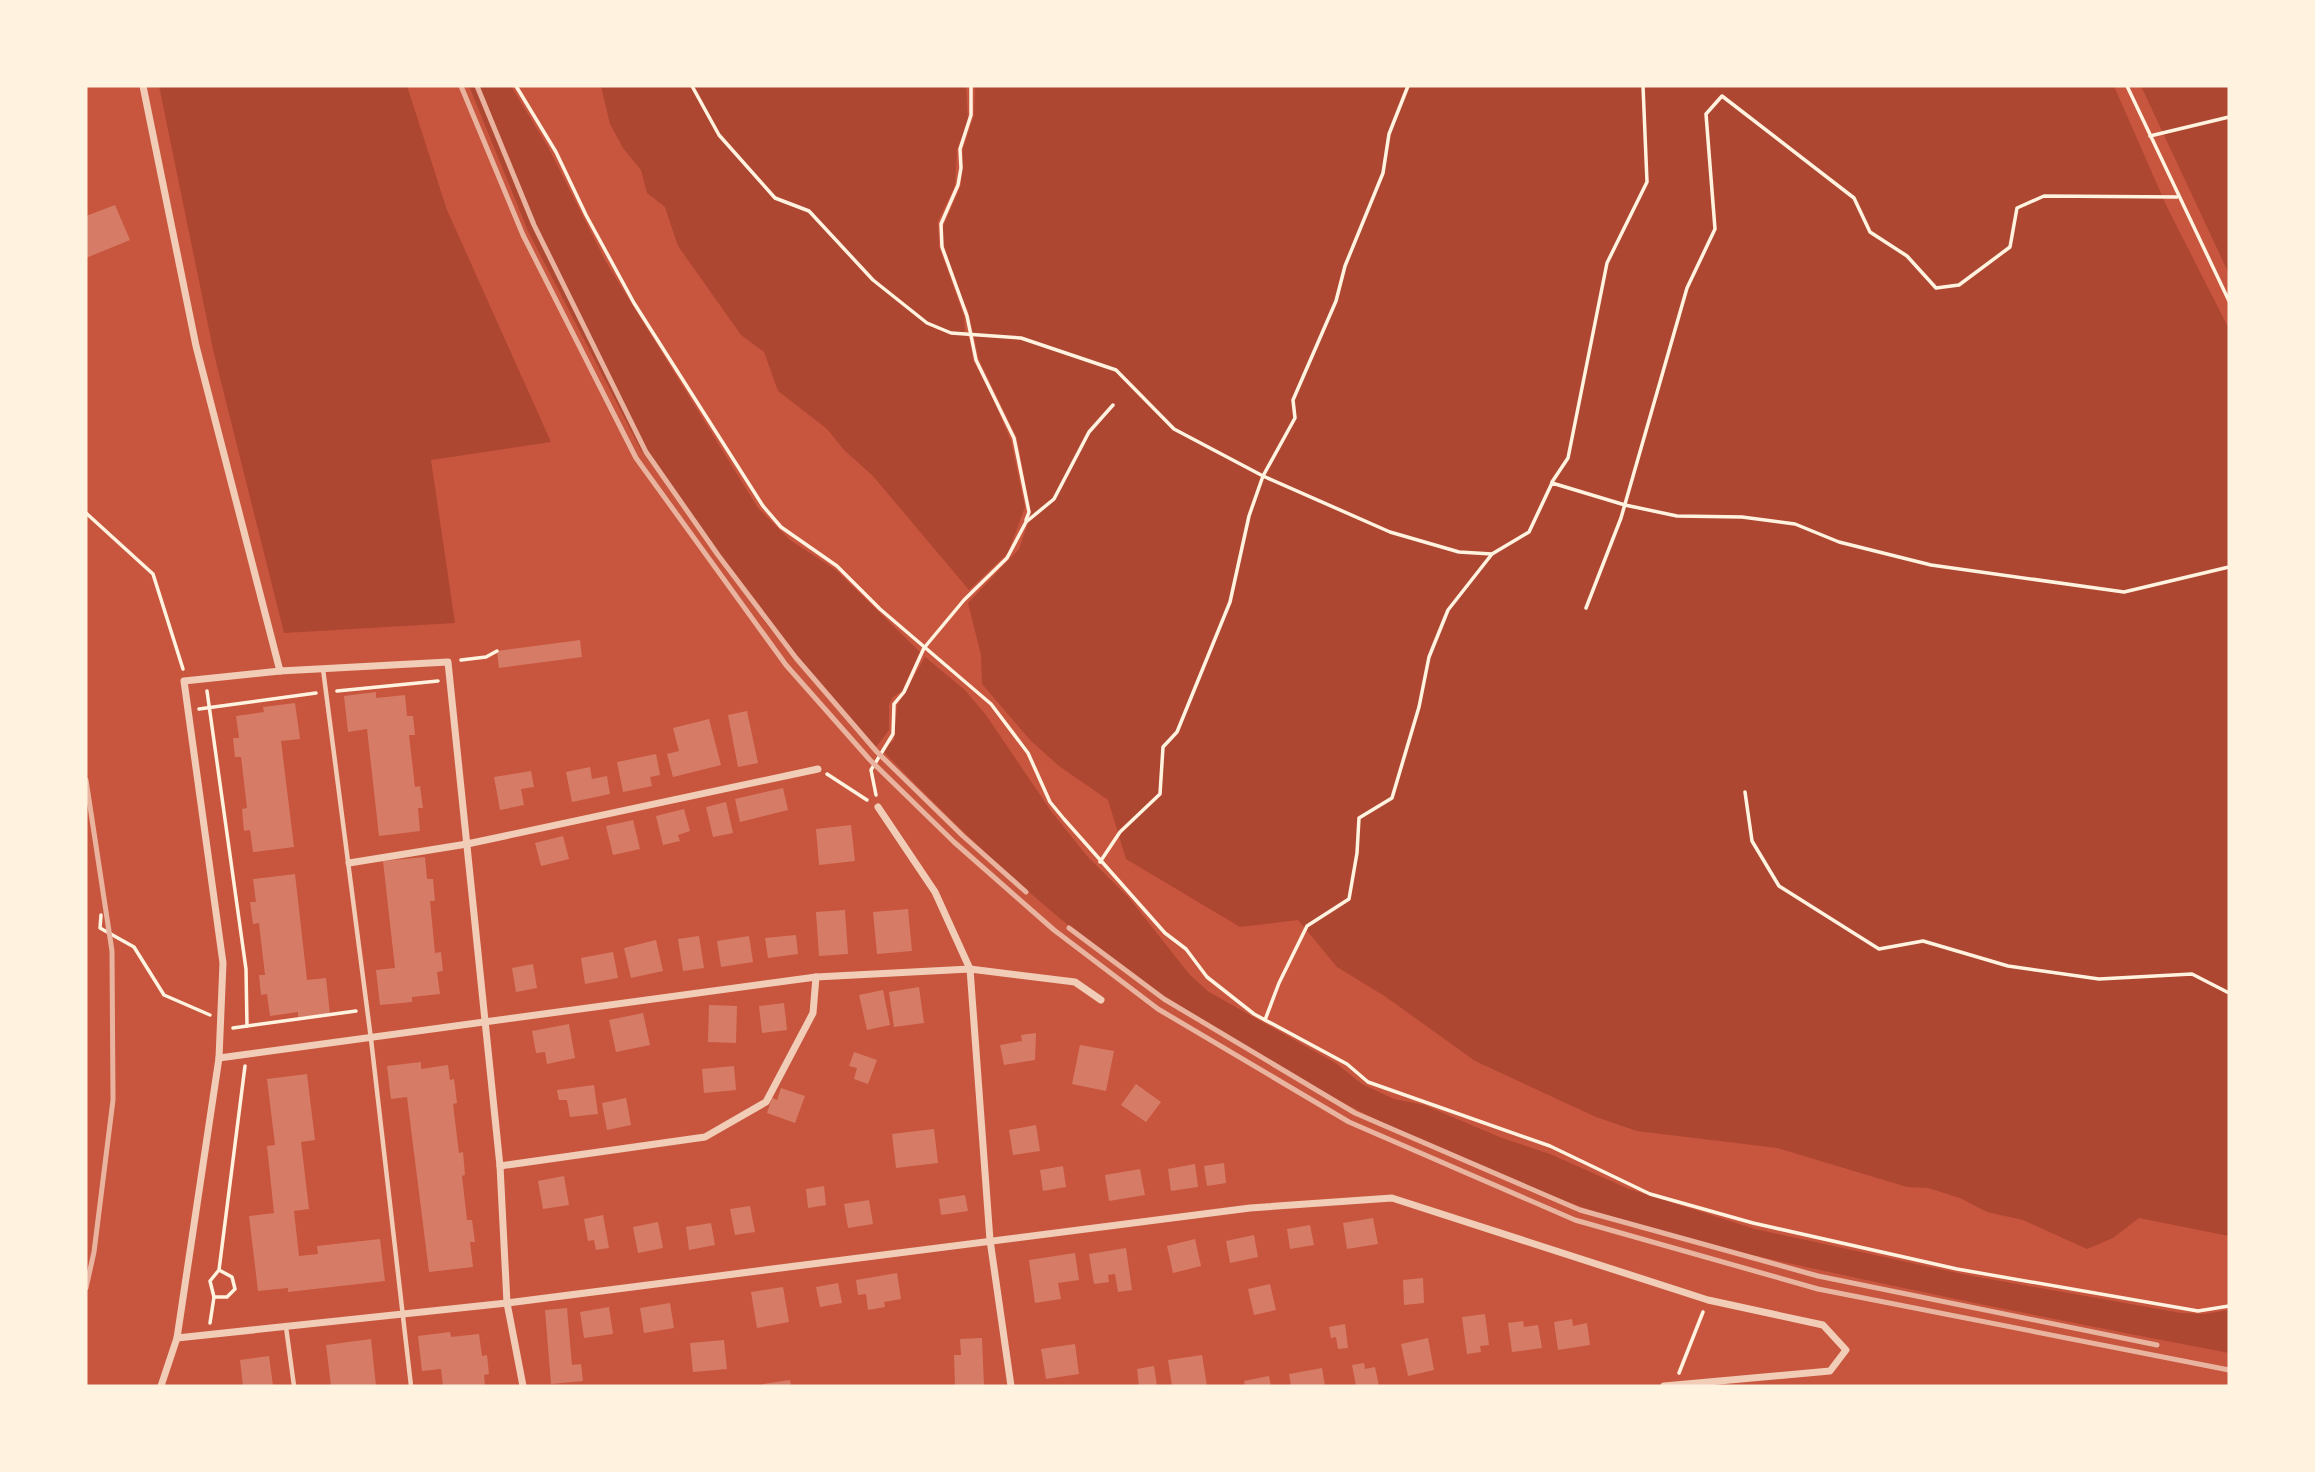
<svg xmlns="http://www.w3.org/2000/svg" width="2315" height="1472" font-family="Montserrat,sans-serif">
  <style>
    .green { fill: #ae4732 }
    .building { fill: #d67c66 }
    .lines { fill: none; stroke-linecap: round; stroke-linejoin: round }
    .path { stroke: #fff3e0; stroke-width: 3.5 }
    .service { stroke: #f1ccb7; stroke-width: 4.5 }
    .minor { stroke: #f1ccb7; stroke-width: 7 }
    .rail { stroke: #e9b49f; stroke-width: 5 }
  </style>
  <rect width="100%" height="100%" fill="#c8553d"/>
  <g class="green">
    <polygon points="159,86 407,86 447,210 551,442 431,460 455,623 284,633 214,354"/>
    <polygon points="469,86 511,86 548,147 606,262 758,508 790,540 836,570 920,652 902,691 893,697 889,705 889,730 876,747 823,692 768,626 641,450 528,231"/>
    <polygon points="601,86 966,86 968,121 957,150 955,186 938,221 939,246 964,316 965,332 970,340 973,360 992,396 1011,441 1025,507 1008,553 969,590 873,476 844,450 827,429 778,391 764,352 741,335 678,246 665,207 647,193 641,170 623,148 610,124"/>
    <polygon points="975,86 2114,86 2167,207 2229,329 2229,1236 2139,1218 2113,1238 2087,1249 2023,1220 1987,1212 1960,1198 1928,1188 1907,1187 1777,1148 1637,1131 1596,1117 1475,1061 1386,997 1337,967 1298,920 1240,927 1126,859 1108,800 1059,766 1031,741 982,684 981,655 968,603 1019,549 1031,515 1017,438 979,360 968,310 962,301 943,243 942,229 961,185 963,149 974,115"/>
    <polygon points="2141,86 2229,86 2229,274"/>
    <path d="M925,657L965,690L986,715L1051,811L1087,856L1129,898L1190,975L1209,992L1337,1064L1362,1084L1394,1099L1424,1105L1502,1138L1550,1154L1629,1189L1755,1229L1967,1275L2181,1313L2204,1314L2229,1310V1353C2100,1328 1971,1303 1843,1275C1750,1255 1654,1234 1565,1201C1406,1141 1240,1057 1105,954C1024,893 952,822 882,750L894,740L897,706Z"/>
  </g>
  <g class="building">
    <polygon points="115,205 130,240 86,258 86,216"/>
    <polygon points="580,640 582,657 499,668 497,651"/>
    <polygon points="376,692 376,698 405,695 407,716 413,716 415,735 409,735 415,787 420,786 423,808 418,808 420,831 379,836 367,729 348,732 344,696"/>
    <polygon points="295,703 300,739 281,741 294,847 253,852 250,830 244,831 242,809 247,808 241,757 235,757 233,738 239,738 236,716 264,712 263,707"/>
    <polygon points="747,711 758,763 738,767 728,715"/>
    <polygon points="709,719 721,765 673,777 667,754 679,751 673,728"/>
    <polygon points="656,754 660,775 650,777 652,786 623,792 617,762"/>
    <polygon points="590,767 592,779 607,776 610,794 572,802 566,772"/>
    <polygon points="531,771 534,787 521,789 524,805 500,810 494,777"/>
    <polygon points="783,788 788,810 740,822 735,799"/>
    <polygon points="726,802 733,833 713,837 706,807"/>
    <polygon points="684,809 690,831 678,835 680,841 663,845 656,816"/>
    <polygon points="633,820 640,849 613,855 606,826"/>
    <polygon points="851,825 855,861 819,865 816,829"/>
    <polygon points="563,836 569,859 541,866 535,843"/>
    <polygon points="425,857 427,879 433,879 435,901 430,901 435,953 441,952 443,971 437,972 440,994 412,997 412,1002 380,1005 376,970 395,968 383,861"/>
    <polygon points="295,874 307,980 326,978 330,1014 298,1017 298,1012 270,1016 267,994 261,995 259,975 265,975 259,923 253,924 250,902 256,902 253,879"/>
    <polygon points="908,909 912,951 877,954 873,912"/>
    <polygon points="845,910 848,954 819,956 816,912"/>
    <polygon points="796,935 798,954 768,958 765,938"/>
    <polygon points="699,936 704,968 683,971 678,939"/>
    <polygon points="749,936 753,962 721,967 717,941"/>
    <polygon points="656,940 663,971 631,978 624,948"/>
    <polygon points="613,952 618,978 585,984 581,958"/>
    <polygon points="533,964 537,988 516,992 512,968"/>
    <polygon points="919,987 924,1023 894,1027 889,992"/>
    <polygon points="883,990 890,1025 867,1030 859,995"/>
    <polygon points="784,1003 787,1030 762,1033 759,1006"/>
    <polygon points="709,1005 737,1006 736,1043 708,1042"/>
    <polygon points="643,1013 650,1045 616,1052 609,1020"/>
    <polygon points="569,1024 575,1058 547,1064 545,1052 536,1053 532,1031"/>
    <polygon points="1036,1033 1035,1060 1004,1065 1000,1045 1022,1041 1021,1035"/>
    <polygon points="1080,1045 1114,1051 1106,1091 1072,1084"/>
    <polygon points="854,1052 877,1060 868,1084 854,1079 857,1068 849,1066"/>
    <polygon points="421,1062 421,1069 448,1065 450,1080 454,1079 457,1103 453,1104 459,1153 463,1152 465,1175 462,1176 467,1220 472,1220 475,1242 470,1242 473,1267 429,1272 407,1097 391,1099 387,1066"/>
    <polygon points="734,1066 736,1090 704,1093 702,1069"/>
    <polygon points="307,1074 315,1140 301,1142 309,1209 294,1211 299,1256 318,1254 317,1246 380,1239 385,1281 288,1292 288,1288 258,1291 249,1216 274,1213 267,1146 275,1145 267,1079"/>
    <polygon points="1136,1084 1161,1102 1146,1122 1121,1105"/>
    <polygon points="594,1085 598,1114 570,1117 567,1100 559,1100 557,1090"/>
    <polygon points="781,1088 805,1096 795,1123 767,1113 772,1098 777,1100"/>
    <polygon points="626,1098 631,1125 607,1130 602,1103"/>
    <polygon points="1036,1125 1040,1151 1013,1155 1009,1130"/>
    <polygon points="934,1129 938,1163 896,1168 892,1134"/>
    <polygon points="1224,1163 1226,1183 1207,1186 1204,1166"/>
    <polygon points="1195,1164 1198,1187 1171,1191 1168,1169"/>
    <polygon points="1063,1166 1066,1187 1043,1191 1040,1170"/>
    <polygon points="1140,1169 1145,1195 1109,1201 1105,1175"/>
    <polygon points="564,1176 569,1205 543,1209 538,1181"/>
    <polygon points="824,1186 826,1205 808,1208 806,1189"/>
    <polygon points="965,1195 968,1211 941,1215 939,1199"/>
    <polygon points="869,1200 873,1224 848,1228 844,1204"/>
    <polygon points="750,1206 755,1232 735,1235 730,1209"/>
    <polygon points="603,1215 609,1248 596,1250 594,1240 588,1241 584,1219"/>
    <polygon points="1373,1218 1378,1244 1347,1249 1343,1223"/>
    <polygon points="658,1222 663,1248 638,1253 633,1227"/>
    <polygon points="711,1223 715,1245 689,1250 686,1227"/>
    <polygon points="1310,1225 1314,1245 1290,1249 1287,1229"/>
    <polygon points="1254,1235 1258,1257 1230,1263 1226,1241"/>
    <polygon points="1195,1239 1201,1266 1173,1273 1167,1246"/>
    <polygon points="1126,1248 1132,1290 1118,1292 1115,1274 1108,1275 1109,1282 1094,1284 1089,1254"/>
    <polygon points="1075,1253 1079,1280 1058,1283 1061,1299 1035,1303 1029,1260"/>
    <polygon points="897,1273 901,1299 884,1302 885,1307 868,1310 866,1294 858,1295 856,1280"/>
    <polygon points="1423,1278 1424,1303 1404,1305 1403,1280"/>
    <polygon points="838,1283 842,1303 820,1307 816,1287"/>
    <polygon points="1270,1284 1276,1310 1254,1315 1248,1289"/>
    <polygon points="783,1287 789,1322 757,1328 751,1292"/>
    <polygon points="670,1303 674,1328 644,1333 640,1308"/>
    <polygon points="609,1307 613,1334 584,1338 580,1312"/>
    <polygon points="567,1308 572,1365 581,1364 583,1381 551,1384 545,1310"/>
    <polygon points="1485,1314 1489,1345 1480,1346 1481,1352 1467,1354 1462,1317"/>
    <polygon points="1572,1319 1573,1326 1587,1323 1590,1345 1558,1350 1554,1322"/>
    <polygon points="1523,1321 1524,1327 1538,1325 1542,1348 1512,1352 1508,1323"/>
    <polygon points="1345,1324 1348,1348 1338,1349 1336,1337 1331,1338 1329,1327"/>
    <polygon points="450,1332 451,1337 479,1334 482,1356 487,1355 489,1374 484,1375 485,1386 443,1386 441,1369 422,1371 418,1336"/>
    <polygon points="982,1338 984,1386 955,1386 954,1355 961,1355 960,1339"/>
    <polygon points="1428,1338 1434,1370 1408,1376 1401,1344"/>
    <polygon points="371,1339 376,1386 331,1386 326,1345"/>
    <polygon points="724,1340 727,1369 693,1372 690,1343"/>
    <polygon points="1075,1344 1079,1374 1046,1379 1041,1349"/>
    <polygon points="1202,1355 1207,1386 1172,1386 1168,1360"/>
    <polygon points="269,1356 273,1386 243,1386 240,1360"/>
    <polygon points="1364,1363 1365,1369 1375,1367 1379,1386 1356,1386 1352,1365"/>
    <polygon points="1154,1366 1157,1386 1139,1386 1137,1369"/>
    <polygon points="1322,1368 1325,1386 1291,1386 1289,1374"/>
    <polygon points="1269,1376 1271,1386 1245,1386 1244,1381"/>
    <polygon points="790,1380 791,1386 763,1386 763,1384"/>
  </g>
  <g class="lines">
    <g class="path">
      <polyline points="516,86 556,152 586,215 634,303 763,506 781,527 837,566 880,609 991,704 1028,753 1050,802 1064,819 1165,933 1186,949 1207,977 1254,1014 1347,1064 1368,1082 1550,1146 1650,1194 1753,1223 1957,1269 2198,1311 2229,1306"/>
      <polyline points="692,86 719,135 775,198 809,211 873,280 927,323 951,333 1021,338 1116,370 1174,429 1263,476 1390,532 1459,552 1492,554"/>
      <polyline points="971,86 971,115 960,149 961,168 958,185 941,224 942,247 967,316 976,360 1014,438 1029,512 1026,520"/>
      <polyline points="2127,86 2229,301"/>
      <polyline points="2150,136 2229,117"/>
      <polyline points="1552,482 1568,458 1607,263 1647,182 1643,86"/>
      <polyline points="86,513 153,574 183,669"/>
      <polyline points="1586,608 1621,518 1687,288 1715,229 1706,114 1722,96 1854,198 1870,232 1907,256 1936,288 1959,285 2010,247 2017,208 2044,196 2177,197"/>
      <polyline points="461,660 486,657 497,651"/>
      <polyline points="207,691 246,969 247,1026 233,1028"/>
      <polyline points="337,691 438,681"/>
      <polyline points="199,709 316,693"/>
      <polyline points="827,774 867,800"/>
      <polyline points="1745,792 1752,841 1779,886 1879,949 1923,941 2008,966 2099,979 2192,974 2229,993"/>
      <polyline points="876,795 871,770 893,734 894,704 904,692 924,648 964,600 1007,558 1026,522 1054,499 1089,432 1113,405"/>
      <polyline points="1100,862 1120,832 1160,794 1163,747 1177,732 1230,602 1249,516 1263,476 1295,418 1293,400 1336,301 1345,266 1383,173 1389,134 1408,86"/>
      <polyline points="101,915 100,928 134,947 164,995 210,1015"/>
      <polyline points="1265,1020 1279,983 1307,926 1349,899 1357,853 1359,818 1392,798 1419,707 1429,657 1448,610 1492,554 1529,532 1552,483 1625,505 1677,516 1742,517 1795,524 1839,542 1931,565 2124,592 2229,567"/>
      <polyline points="247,1026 356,1011"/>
      <polyline points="214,1297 227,1297 235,1289 232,1277 219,1270"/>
      <polyline points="210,1323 214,1297 210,1281 219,1270 245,1066"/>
      <polyline points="1679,1373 1703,1312"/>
    </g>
    <g class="service">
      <polyline points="323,669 371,1039 411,1386"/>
      <polyline points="286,1327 294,1386"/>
    </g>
    <g class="minor">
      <polyline points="143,86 196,346 280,671 448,662 500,1166 507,1303 523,1386"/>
      <polyline points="878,807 935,892 970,969 990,1240 1011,1386"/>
      <polyline points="349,863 467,844 818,769"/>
      <polyline points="219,1058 816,977 970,969 1075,982 1101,1000"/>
      <polyline points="500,1166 705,1137 766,1102 813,1013 816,977"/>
      <polyline points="177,1338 507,1303 1250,1208 1392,1198 1708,1300 1823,1325 1846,1350 1830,1371 1664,1386"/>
      <polyline points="161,1386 177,1338 219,1058 223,963 184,681 280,671"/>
    </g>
    <g class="rail">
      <polyline points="461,86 523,235 636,458 786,665 870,760 954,842 1054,930 1158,1009 1349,1122 1575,1220 1818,1289 2229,1370"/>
      <polyline points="477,86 534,225 646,452 718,555 796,658 877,752 963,836 1026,892"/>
      <polyline points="86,780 112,951 113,1100 94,1252 86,1288"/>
      <polyline points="1069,928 1164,999 1355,1113 1580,1210 1818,1276 2157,1345"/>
    </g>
  </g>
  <rect width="2315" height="1472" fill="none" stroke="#fff3e0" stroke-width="175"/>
</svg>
